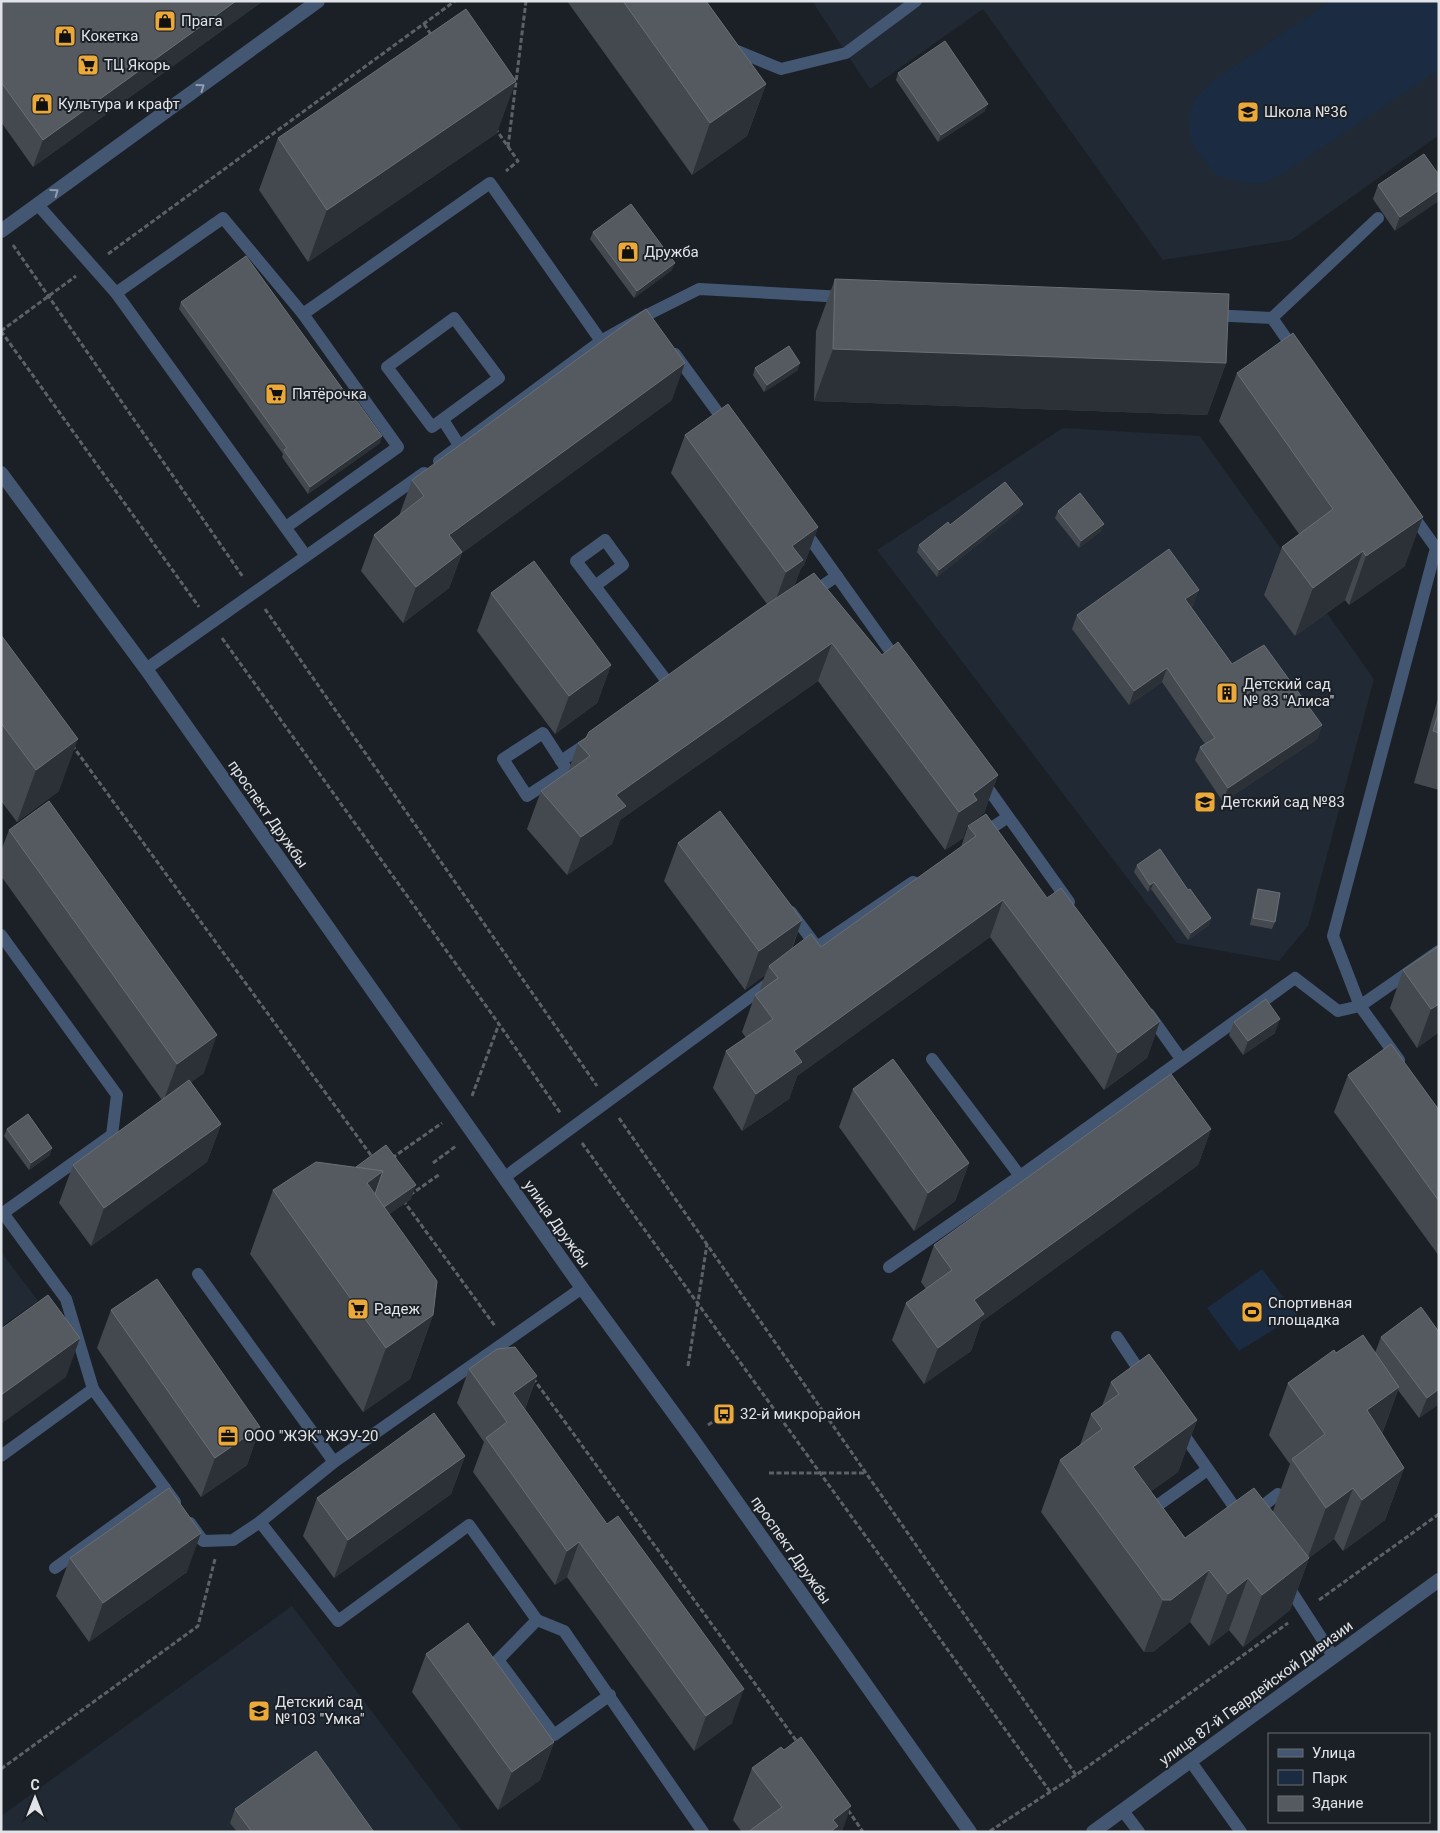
<svg xmlns="http://www.w3.org/2000/svg" width="1440" height="1833" font-family="Roboto,sans-serif">
  <style>
    .built { fill: #212934 }
    .park { fill: #1b2b41 }
    .lines { fill: none; stroke-linecap: round; stroke-linejoin: round }
    .path { stroke: #5d6167; stroke-width: 3; stroke-dasharray: 5 2.5; stroke-linecap: butt }
    .service { stroke: #435773; stroke-width: 12 }
    .minor { stroke: #435773; stroke-width: 14 }
    .tertiary { stroke: #435773; stroke-width: 14 }
    .wall { fill: #44494f }
    .shaded-wall { fill: #2c3138 }
    .building { fill: #555960; stroke: #6a6f75 }
    .oneway { stroke: #929dad }
    .labels { text-anchor: middle; dominant-baseline: central; stroke-width: 4; stroke-linejoin: round; paint-order: stroke }
    .poi-label { font-size: 15px; fill: #e0e3e7; stroke: #1b2026; text-anchor: start }
    .street-label { font-size: 15px; fill: #e0e3e7; stroke: #1b2026 }
  </style>
  <rect width="100%" height="100%" fill="#1b2026"/>
  <g class="built">
    <polygon points="812,1 1439,1 1439,135 1291,240 1163,260 983,9 870,89"/>
    <polygon points="1063,428 1200,436 1374,679 1308,926 1279,961 1177,943 877,550"/>
    <polygon points="1,1252 38,1301 1,1327"/>
    <polygon points="292,1606 463,1832 1,1832 1,1816"/>
  </g>
  <g class="park">
    <polygon points="1331,1 1439,1 1439,70 1279,176 1261,184 1240,182 1217,175 1201,157 1191,141 1189,119 1195,99 1210,83"/>
    <polygon points="1262,1269 1297,1315 1239,1351 1207,1308"/>
  </g>
  <g class="lines">
    <g class="path">
      <polyline points="424,24 432,36"/>
      <polyline points="495,128 518,161 506,171"/>
      <polyline points="508,147 526,1"/>
      <polyline points="13,245 243,577"/>
      <polyline points="108,254 455,1"/>
      <polyline points="1,331 199,607"/>
      <polyline points="1,331 76,276"/>
      <polyline points="265,609 597,1086"/>
      <polyline points="222,638 499,1024 561,1114"/>
      <polyline points="72,745 373,1158"/>
      <polyline points="472,1096 499,1024"/>
      <polyline points="619,1118 1076,1775 1288,1623"/>
      <polyline points="582,1143 1051,1793"/>
      <polyline points="392,1158 442,1123"/>
      <polyline points="433,1163 456,1146"/>
      <polyline points="410,1195 440,1174"/>
      <polyline points="403,1200 495,1326"/>
      <polyline points="688,1366 707,1244"/>
      <polyline points="533,1378 798,1743"/>
      <polyline points="708,1425 724,1414"/>
      <polyline points="769,1473 865,1473"/>
      <polyline points="1319,1600 1439,1514"/>
      <polyline points="1,1769 198,1626 215,1559"/>
      <polyline points="848,1810 863,1832"/>
      <polyline points="990,1831 1076,1775"/>
    </g>
    <g class="service">
      <polyline points="730,48 781,69 846,53 916,1"/>
      <polyline points="38,205 116,293 306,556"/>
      <polyline points="116,293 223,218 303,314 398,447 286,527"/>
      <polyline points="303,314 490,183 601,341"/>
      <polyline points="1211,315 1272,318 1295,351"/>
      <polygon points="454,318 499,378 432,427 387,367"/>
      <polyline points="1272,318 1378,218"/>
      <polyline points="675,354 727,425"/>
      <polyline points="443,420 459,445"/>
      <polyline points="439,461 601,341 647,315 699,289 844,297"/>
      <polyline points="804,530 898,662"/>
      <polygon points="605,540 623,565 595,586 576,561"/>
      <polyline points="595,586 672,688 674,687"/>
      <polyline points="810,594 837,576"/>
      <polyline points="146,669 424,473"/>
      <polygon points="543,733 567,770 527,796 503,759"/>
      <polyline points="561,761 588,743"/>
      <polyline points="982,780 1069,902"/>
      <polyline points="981,835 1008,817"/>
      <polyline points="791,912 817,947 913,882"/>
      <polyline points="1,935 117,1095 112,1135 3,1213 66,1299 93,1389 175,1502"/>
      <polyline points="1149,1014 1181,1059"/>
      <polyline points="932,1059 1020,1176 1295,978 1338,1011 1360,1006 1439,951"/>
      <polyline points="1399,1060 1360,1006 1333,936 1436,548 1411,513"/>
      <polyline points="505,1177 773,980"/>
      <polyline points="889,1267 1020,1176"/>
      <polyline points="198,1274 334,1462"/>
      <polyline points="582,1288 334,1462 260,1522 338,1621 469,1525 537,1620 564,1631 703,1832"/>
      <polyline points="1117,1337 1145,1379"/>
      <polyline points="1179,1428 1242,1518"/>
      <polyline points="1,1456 93,1389"/>
      <polyline points="1147,1513 1207,1470"/>
      <polyline points="1254,1513 1278,1494"/>
      <polyline points="190,1523 203,1541 233,1540 260,1522"/>
      <polyline points="55,1568 165,1488"/>
      <polyline points="1286,1583 1333,1656"/>
      <polyline points="537,1620 498,1660 554,1735 610,1695"/>
      <polyline points="1191,1762 1241,1832"/>
      <polyline points="1123,1811 1139,1832"/>
    </g>
    <polyline class="minor" points="1,231 318,1"/>
    <g class="tertiary">
      <polyline points="1,473 146,669 582,1288 691,1437 970,1832"/>
      <polyline points="1093,1832 1439,1580"/>
    </g>
  </g>
  <g class="wall">
    <polygon points="1,1 263,1 33,167 1,122"/>
    <polygon points="567,1 706,1 766,84 747,136 692,175"/>
    <polygon points="898,73 985,111 938,142 896,80"/>
    <polygon points="497,133 308,262 259,190 278,138"/>
    <polygon points="1424,154 1395,231 1373,199 1378,185"/>
    <polygon points="593,232 672,270 634,298 590,239"/>
    <polygon points="835,279 1226,363 1207,415 814,401 816,331"/>
    <polygon points="181,302 352,402 380,443 308,494 282,457 283,454 179,309"/>
    <polygon points="755,368 798,370 764,392 753,375"/>
    <polygon points="1237,373 1405,566 1349,605 1345,600 1295,636 1264,595 1282,547 1299,534 1219,421"/>
    <polygon points="672,400 462,553 449,588 403,623 361,571 374,535 399,516 412,480"/>
    <polygon points="685,435 818,527 804,565 801,568 794,586 882,655 998,775 984,813 967,826 963,838 945,850 818,681 620,820 612,844 567,875 527,829 541,791 568,772 578,743 767,604 671,473"/>
    <polygon points="1020,511 937,577 917,552 919,545 950,525"/>
    <polygon points="1058,511 1101,531 1079,548 1055,518"/>
    <polygon points="491,593 611,665 597,703 555,734 477,631"/>
    <polygon points="1194,604 1191,607 1232,664 1322,725 1317,739 1223,802 1195,760 1200,747 1205,744 1162,682 1129,705 1072,629 1077,615"/>
    <polygon points="1,635 59,791 17,822 1,801"/>
    <polygon points="1439,695 1439,790 1414,783"/>
    <polygon points="968,826 1047,898 1160,1021 1147,1058 1104,1090 990,937 797,1076 789,1099 742,1131 713,1088 726,1051 746,1038 742,1032 755,995 759,992 765,975 745,990 664,881 678,843 802,920 792,949 821,947 961,847"/>
    <polygon points="9,830 204,1073 191,1082 221,1124 207,1162 91,1246 59,1203 73,1165 162,1100 1,876 1,851"/>
    <polygon points="1137,865 1188,890 1211,918 1209,925 1188,940 1151,889 1148,892 1134,872"/>
    <polygon points="1258,889 1275,922 1272,929 1250,925 1256,895"/>
    <polygon points="1439,946 1439,1032 1417,1048 1390,1008 1403,970"/>
    <polygon points="1234,1022 1275,1033 1243,1055 1229,1035"/>
    <polygon points="1348,1075 1439,1110 1439,1256 1334,1112"/>
    <polygon points="853,1089 969,1163 955,1201 914,1231 839,1127"/>
    <polygon points="7,1129 50,1155 29,1170 4,1136"/>
    <polygon points="1211,1129 1198,1165 981,1322 971,1351 924,1384 892,1340 906,1303 926,1289 921,1282 934,1245"/>
    <polygon points="273,1190 411,1199 389,1214 433,1315 410,1379 363,1412 250,1254"/>
    <polygon points="111,1310 260,1427 247,1465 201,1497 97,1348"/>
    <polygon points="1381,1337 1439,1404 1419,1418 1398,1390 1382,1434 1404,1468 1385,1520 1343,1551 1334,1539 1309,1558 1290,1610 1243,1647 1229,1630 1209,1646 1190,1622 1153,1652 1144,1652 1041,1512 1060,1460 1080,1445 1091,1414 1102,1406 1111,1382 1197,1420 1178,1472 1151,1491 1185,1538 1273,1511 1290,1464 1269,1435 1288,1383 1336,1353 1375,1353"/>
    <polygon points="469,1369 537,1376 525,1409 732,1723 694,1751 567,1577 555,1585 473,1472 484,1442 457,1403"/>
    <polygon points="465,1456 451,1494 334,1578 303,1536 317,1498"/>
    <polygon points="70,1558 187,1572 89,1642 56,1596"/>
    <polygon points="426,1654 554,1742 540,1780 498,1810 412,1692"/>
    <polygon points="752,1768 842,1832 742,1832 733,1820"/>
    <polygon points="235,1809 374,1832 237,1832 230,1823"/>
  </g>
  <g class="shaded-wall">
    <polygon points="236,1 263,1 33,167 43,140"/>
    <polygon points="516,81 497,133 308,262 327,210"/>
    <polygon points="766,84 747,136 692,175 710,123"/>
    <polygon points="988,104 985,111 938,142 941,135"/>
    <polygon points="1439,190 1439,201 1395,231 1400,217"/>
    <polygon points="675,263 672,270 634,298 637,291"/>
    <polygon points="833,349 1226,363 1207,415 814,401"/>
    <polygon points="685,363 672,400 462,553 449,588 403,623 416,587 449,535"/>
    <polygon points="800,363 798,370 764,392 767,385"/>
    <polygon points="382,436 380,443 308,494 310,487"/>
    <polygon points="1023,504 1020,511 937,577 939,570"/>
    <polygon points="1423,517 1405,566 1349,605 1366,556"/>
    <polygon points="1104,524 1101,531 1079,548 1081,541"/>
    <polygon points="818,527 804,565 801,568 790,598 772,610 786,572 792,546"/>
    <polygon points="1363,551 1345,600 1295,636 1313,588"/>
    <polygon points="1199,590 1194,604 1180,613 1185,599"/>
    <polygon points="832,643 818,681 620,820 612,844 567,875 581,837 616,795"/>
    <polygon points="611,665 597,703 555,734 569,696"/>
    <polygon points="1167,668 1162,682 1129,705 1134,691"/>
    <polygon points="1322,725 1317,739 1223,802 1228,788"/>
    <polygon points="78,739 59,791 17,822 36,770"/>
    <polygon points="998,775 984,813 967,826 963,838 945,850 959,812 973,794"/>
    <polygon points="1154,882 1151,889 1148,892 1150,885"/>
    <polygon points="1003,900 990,937 797,1076 789,1099 742,1131 756,1094 794,1051"/>
    <polygon points="1211,918 1209,925 1188,940 1191,933"/>
    <polygon points="802,920 788,958 769,966 765,975 745,990 759,951"/>
    <polygon points="1439,1004 1439,1032 1417,1048 1431,1009"/>
    <polygon points="1280,1019 1275,1033 1243,1055 1248,1041"/>
    <polygon points="1160,1021 1147,1058 1104,1090 1118,1053"/>
    <polygon points="217,1035 204,1073 163,1102 177,1064"/>
    <polygon points="221,1124 207,1162 91,1246 104,1208"/>
    <polygon points="1211,1129 1198,1165 981,1322 971,1351 924,1384 938,1348 974,1300"/>
    <polygon points="52,1148 50,1155 29,1170 31,1163"/>
    <polygon points="969,1163 955,1201 914,1231 928,1193"/>
    <polygon points="383,1171 360,1235 367,1183"/>
    <polygon points="416,1185 411,1199 370,1228 375,1214"/>
    <polygon points="433,1315 410,1379 363,1412 386,1348"/>
    <polygon points="80,1338 66,1377 1,1424 1,1395"/>
    <polygon points="537,1376 524,1411 513,1393"/>
    <polygon points="1399,1387 1380,1439 1367,1410"/>
    <polygon points="1439,1389 1439,1404 1419,1418 1427,1398"/>
    <polygon points="1197,1420 1178,1472 1114,1518 1133,1467"/>
    <polygon points="260,1427 247,1465 201,1497 215,1458"/>
    <polygon points="465,1456 451,1494 334,1578 348,1540"/>
    <polygon points="1404,1468 1385,1520 1343,1551 1362,1500"/>
    <polygon points="1353,1488 1334,1539 1309,1558 1290,1610 1243,1647 1262,1595 1307,1560 1326,1508"/>
    <polygon points="201,1533 187,1572 89,1642 103,1603"/>
    <polygon points="579,1542 567,1577 555,1585 567,1551"/>
    <polygon points="1209,1570 1190,1622 1153,1652 1144,1652 1163,1600"/>
    <polygon points="1248,1578 1229,1630 1209,1646 1228,1594"/>
    <polygon points="744,1689 732,1723 694,1751 706,1716"/>
    <polygon points="554,1742 540,1780 498,1810 512,1772"/>
    <polygon points="851,1806 842,1832 828,1832 833,1820"/>
  </g>
  <g class="building">
    <polygon points="1,1 236,1 43,140 1,82"/>
    <polygon points="623,1 706,1 766,84 710,123"/>
    <polygon points="466,9 516,81 327,210 278,138"/>
    <polygon points="945,41 988,104 941,135 898,73"/>
    <polygon points="1424,154 1439,175 1439,190 1400,217 1378,185"/>
    <polygon points="631,204 675,263 637,291 593,232"/>
    <polygon points="246,256 352,402 356,400 382,436 310,487 284,450 287,448 181,302"/>
    <polygon points="835,279 1229,294 1226,363 833,349"/>
    <polygon points="646,309 685,363 449,535 462,552 416,587 374,535 424,496 412,480"/>
    <polygon points="1293,333 1423,517 1366,556 1363,551 1313,588 1282,547 1333,509 1237,373"/>
    <polygon points="789,346 800,363 767,385 755,368"/>
    <polygon points="728,404 818,527 792,546 803,560 786,572 685,435"/>
    <polygon points="1005,482 1023,504 939,570 919,545 948,522 950,525"/>
    <polygon points="1080,493 1104,524 1081,541 1058,511"/>
    <polygon points="1169,549 1199,590 1185,599 1232,664 1264,645 1322,725 1228,788 1200,747 1215,738 1167,668 1134,691 1077,615"/>
    <polygon points="534,561 611,665 569,696 491,593"/>
    <polygon points="814,573 882,655 898,642 998,775 973,794 977,800 959,812 832,643 616,795 626,806 581,837 541,791 590,756 578,743 586,738 589,732 757,611"/>
    <polygon points="1,635 78,739 36,770 1,723"/>
    <polygon points="1439,711 1439,733 1433,731"/>
    <polygon points="49,801 217,1035 177,1064 9,830"/>
    <polygon points="720,811 802,920 759,951 678,843"/>
    <polygon points="986,814 1047,898 1061,888 1160,1021 1118,1053 1003,900 794,1051 802,1062 756,1094 726,1051 773,1019 755,995 778,978 769,966 811,934 821,947 976,836 968,826"/>
    <polygon points="1160,849 1188,890 1190,889 1211,918 1191,933 1154,882 1150,885 1137,865"/>
    <polygon points="1258,889 1280,893 1275,922 1253,918"/>
    <polygon points="1439,946 1439,1004 1431,1009 1403,970"/>
    <polygon points="1266,999 1280,1019 1248,1041 1234,1022"/>
    <polygon points="1391,1044 1439,1110 1439,1201 1348,1075"/>
    <polygon points="893,1059 969,1163 928,1193 853,1089"/>
    <polygon points="1171,1074 1211,1129 974,1300 984,1314 938,1348 906,1303 952,1270 934,1245"/>
    <polygon points="189,1080 221,1124 104,1208 73,1165"/>
    <polygon points="28,1114 52,1148 31,1163 7,1129"/>
    <polygon points="386,1145 416,1185 384,1207 375,1194 383,1171 356,1167"/>
    <polygon points="316,1162 383,1171 367,1183 437,1281 433,1315 386,1348 273,1190"/>
    <polygon points="157,1279 260,1427 215,1458 111,1310"/>
    <polygon points="48,1295 80,1338 1,1395 1,1329"/>
    <polygon points="1421,1307 1439,1332 1439,1389 1427,1398 1381,1337"/>
    <polygon points="1363,1335 1399,1387 1367,1410 1404,1468 1362,1500 1353,1488 1326,1508 1292,1459 1325,1434 1288,1383 1334,1350 1336,1353"/>
    <polygon points="515,1347 537,1376 513,1393 607,1524 618,1516 744,1689 706,1716 579,1542 567,1551 486,1438 507,1422 469,1369 497,1349"/>
    <polygon points="1149,1354 1197,1420 1133,1467 1185,1538 1254,1488 1309,1558 1262,1595 1248,1578 1228,1594 1209,1570 1171,1600 1163,1600 1060,1460 1102,1429 1091,1414 1119,1394 1111,1382"/>
    <polygon points="434,1413 465,1456 348,1540 317,1498"/>
    <polygon points="169,1488 201,1533 103,1603 70,1558"/>
    <polygon points="468,1623 554,1742 512,1772 426,1654"/>
    <polygon points="801,1737 851,1806 833,1820 838,1826 830,1832 748,1832 782,1807 752,1768 781,1747 784,1750"/>
    <polygon points="316,1751 374,1832 252,1832 235,1809"/>
  </g>
  <defs><path id="oneway-chevron" d="M-2-3.5L2.5 0L-2 3.5" fill="none" stroke-width="1.6" stroke-linecap="round" stroke-linejoin="round" transform="scale(1.25)"/></defs>
  <g class="oneway">
    <use href="#oneway-chevron" transform="translate(201 87) rotate(-36)"/>
    <use href="#oneway-chevron" transform="translate(55 192) rotate(-36)"/>
  </g>
  <defs>
    <g id="shop-square" transform="scale(1.125)"><rect x="-9" y="-9" width="18" height="18" rx="4" fill="#eba93a" stroke="#1b2026"/><path d="M-5-2.5h2.3a2.7 3.5 0 0 1 5.4 0H5L5.5 6h-11ZM-1.5-2.5h3a1.5 2.3 0 0 0-3 0Z" fill="#111"/></g>
    <g id="supermarket-square" transform="scale(1.125)"><rect x="-9" y="-9" width="18" height="18" rx="4" fill="#eba93a" stroke="#1b2026"/><path d="M-6-5.5h2.5l.6 2H6L4.5 2H-2.5L-4.4-4H-6ZM-1.5 3.2a1.3 1.3 0 1 0 .1 0ZM3 3.2a1.3 1.3 0 1 0 .1 0Z" fill="#111"/></g>
    <g id="school-square" transform="scale(1.125)"><rect x="-9" y="-9" width="18" height="18" rx="4" fill="#eba93a" stroke="#1b2026"/><path d="M0-5L7-2L0 1L-7-2ZM-4 1L0 2.5L4 1V4Q0 6-4 4Z" fill="#111"/></g>
    <g id="building-square" transform="scale(1.125)"><rect x="-9" y="-9" width="18" height="18" rx="4" fill="#eba93a" stroke="#1b2026"/><path d="M-4-6H4V6H1V3H-1V6H-4ZM-2.5-4.3h1.7v1.8h-1.7ZM.8-4.3h1.7v1.8H.8ZM-2.5-1h1.7V.8h-1.7ZM.8-1h1.7V.8H.8Z" fill="#111"/></g>
    <g id="stadium-square" transform="scale(1.125)"><rect x="-9" y="-9" width="18" height="18" rx="4" fill="#eba93a" stroke="#1b2026"/><path d="M0-5a6.5 5 0 1 0 0 10a6.5 5 0 1 0 0-10ZM-3.5-1.8h7v3.6h-7Z" fill="#111"/></g>
    <g id="bus-square" transform="scale(1.125)"><rect x="-9" y="-9" width="18" height="18" rx="4" fill="#eba93a" stroke="#1b2026"/><path d="M-5-6H5V4H4V6H2V4H-2V6H-4V4H-5ZM-3.5-4V0h7V-4ZM-3.5 1.2v1.5H-2V1.2ZM2 1.2v1.5H3.5V1.2Z" fill="#111"/></g>
    <g id="office-square" transform="scale(1.125)"><rect x="-9" y="-9" width="18" height="18" rx="4" fill="#eba93a" stroke="#1b2026"/><path d="M-6-3h4V-5.5h4V-3h4V5H-6ZM-1-4.5V-3h2v-1.5ZM-6 0V1H6V0Z" fill="#111"/></g>
  </defs>
  <g fill-rule="evenodd">
    <use href="#shop-square" x="165" y="21"/>
    <use href="#shop-square" x="65" y="36"/>
    <use href="#supermarket-square" x="88" y="65"/>
    <use href="#shop-square" x="42" y="104"/>
    <use href="#school-square" x="1248" y="112"/>
    <use href="#shop-square" x="628" y="252"/>
    <use href="#supermarket-square" x="276" y="394"/>
    <use href="#building-square" x="1227" y="693"/>
    <use href="#school-square" x="1205" y="802"/>
    <use href="#supermarket-square" x="358" y="1309"/>
    <use href="#stadium-square" x="1252" y="1312"/>
    <use href="#bus-square" x="724" y="1414"/>
    <use href="#office-square" x="228" y="1436"/>
    <use href="#school-square" x="259" y="1711"/>
  </g>
  <g class="labels">
    <g class="poi-label">
      <text x="181" y="21">Прага</text>
      <text x="81" y="36">Кокетка</text>
      <text x="104" y="65">ТЦ Якорь</text>
      <text x="58" y="104">Культура и крафт</text>
      <text x="1264" y="112">Школа №36</text>
      <text x="644" y="252">Дружба</text>
      <text x="292" y="394">Пятёрочка</text>
      <text x="1243" y="684">Детский сад<tspan x="1243" dy="17">№ 83 "Алиса"</tspan></text>
      <text x="1221" y="802">Детский сад №83</text>
      <text x="1268" y="1303">Спортивная<tspan x="1268" dy="17">площадка</tspan></text>
      <text x="374" y="1309">Радеж</text>
      <text x="740" y="1414">32-й микрорайон</text>
      <text x="244" y="1436">ООО "ЖЭК" ЖЭУ-20</text>
      <text x="275" y="1702">Детский сад<tspan x="275" dy="17">№103 "Умка"</tspan></text>
    </g>
    <g class="street-label">
      <text transform="translate(268 814) rotate(55)">проспект Дружбы</text>
      <text transform="translate(557 1224) rotate(55)">улица Дружбы</text>
      <text transform="translate(791 1550) rotate(55)">проспект Дружбы</text>
      <text transform="translate(1256 1693) rotate(-36)">улица 87-й Гвардейской Дивизии</text>
    </g>
  </g>
  <rect width="1440" height="1833" fill="none" stroke="#e0e3e7" stroke-width="5"/>
  <rect x="1268" y="1733" width="162" height="90" fill="#1b2026" stroke="#6a6e73"/>
  <rect x="1278" y="1749" width="25" height="8" fill="#435773" stroke="#6a6e73"/>
  <text x="1312" y="1758" font-size="15" fill="#e0e3e7">Улица</text>
  <rect x="1278" y="1770" width="25" height="15" fill="#1b2b41" stroke="#6a6e73"/>
  <text x="1312" y="1783" font-size="15" fill="#e0e3e7">Парк</text>
  <rect x="1278" y="1796" width="25" height="15" fill="#555960" stroke="#6a6e73"/>
  <text x="1312" y="1808" font-size="15" fill="#e0e3e7">Здание</text>
  <g transform="translate(35 1798)" stroke="#1b2026" stroke-width="4" paint-order="stroke">
  <path d="M0-4L9 19L0 12L-9 19Z" fill="#e0e3e7"/>
  <text y="-8" font-size="14" font-weight="bold" text-anchor="middle" fill="#e0e3e7">С</text>
  </g>
</svg>
